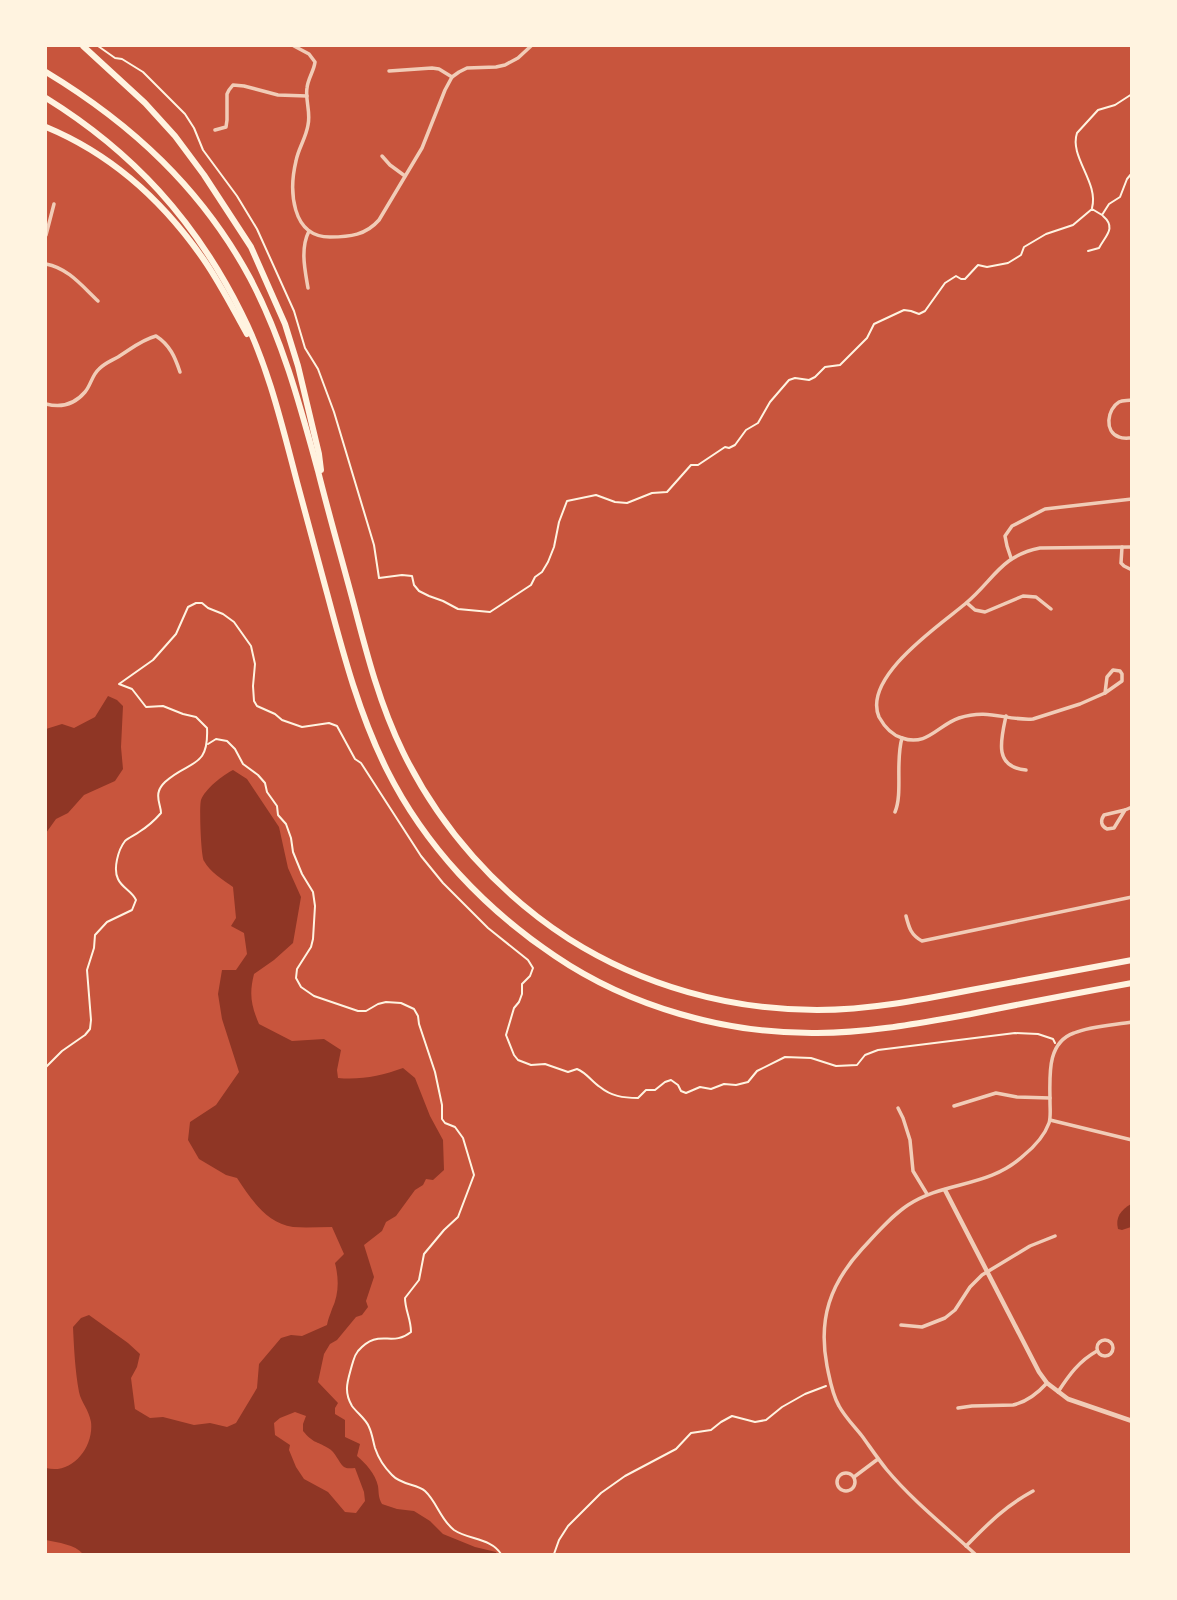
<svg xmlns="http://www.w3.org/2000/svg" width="1177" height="1600" font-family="'Space Grotesk',sans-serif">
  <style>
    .water { fill: #8f3625; fill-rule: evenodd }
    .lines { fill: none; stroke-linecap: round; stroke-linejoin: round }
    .path { stroke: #fff3e0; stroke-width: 2 }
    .minor { stroke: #f1ccb7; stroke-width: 3.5 }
    .tertiary { stroke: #f1ccb7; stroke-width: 4.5 }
    .motorway { stroke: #fff3e0; stroke-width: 6 }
  </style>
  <rect width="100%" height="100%" fill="#c8553d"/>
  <g class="water">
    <polygon points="108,696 117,700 123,706 121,747 123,769 115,781 84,795 68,813 56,819 46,833 46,729 62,724 74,728 95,717"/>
    <path d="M233,770L247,779L279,827L288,868L301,897L293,943L274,960L254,974C249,994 251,1005 259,1024L292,1041L324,1039L341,1050L337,1070L338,1078C361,1080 381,1076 403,1068L415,1078L430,1116L443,1140L444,1170L433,1180L426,1179L423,1185L415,1190L396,1216L386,1222L382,1231L364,1245L374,1277L366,1301L368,1307L362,1315L356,1317L337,1340L330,1344L324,1354L318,1382L338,1403L335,1408V1414L345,1420V1437L360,1444L357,1456C366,1464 375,1473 378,1486C379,1493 378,1497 382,1504L397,1509L414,1511L430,1521L443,1534L475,1547L496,1552L497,1554H83C75,1544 58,1543 46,1540V1468C72,1475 94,1447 91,1422C89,1410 81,1402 79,1392C75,1370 74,1348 73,1327L81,1318L89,1315L128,1343L140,1354L137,1367L131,1378L135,1409L150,1418L163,1417L194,1425L210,1423L227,1427L236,1423L257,1388L259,1364L281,1338L291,1335L302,1336L327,1325C328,1319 330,1315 332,1309C339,1294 339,1279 335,1263L344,1254L332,1227C319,1227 306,1228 293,1227C266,1223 251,1199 237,1178L226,1175L199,1159L188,1140L190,1122L216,1105L239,1072L222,1019L218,994L222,970H236L247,954L244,933L231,926L236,918L233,887C223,880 210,872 204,861C201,857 199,806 201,800C205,789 223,775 233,770ZM295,1412L306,1416L303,1424V1431C313,1443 316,1441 328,1448C336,1452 338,1462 344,1467C347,1469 351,1468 355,1468L364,1492L365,1501L356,1513L345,1512L328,1492L304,1479L296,1467L289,1450L290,1445L275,1435L274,1423L280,1418Z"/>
    <path d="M1131,1204V1227L1122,1230L1118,1229C1115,1217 1121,1210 1131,1204Z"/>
  </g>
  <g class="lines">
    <g class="path">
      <polyline points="98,46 115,58 122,59 143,72 185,114 194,128 203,150 237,196 257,229 294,311 305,348 318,369 334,412 374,545 379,578 402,575 412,576 414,585 419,591 429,596 443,601 458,609 490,612 531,585 535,577 542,572 548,562 554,547 559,522 567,501 596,495 615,502 627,503 652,493 667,492 691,465 698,465 725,447 729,448 735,445 746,430 758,423 770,402 789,380 795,378 809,380 815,377 825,367 840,365 867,338 874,324 904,310 911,311 919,314 925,311 945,283 956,276 961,279 965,279 978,265 987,267 1008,263 1021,255 1024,247 1046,234 1073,225 1092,209 1102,215 1109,204 1120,197 1127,179 1132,173"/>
      <path d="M1092,208C1099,182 1069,157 1077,133L1098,110L1115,105L1132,94"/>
      <path d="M1088,251L1099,248C1105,236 1117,228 1103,216"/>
      <path d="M208,744L216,739L227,741L235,749L243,764L258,775L265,783L267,792L277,806L278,815L286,824L291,838L293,852L302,874L313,892L315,906L313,939L311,947L297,969L296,978L301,987L314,996L358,1011H366L378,1004L386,1002L401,1003L414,1009L418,1016L419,1024L435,1072L442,1105V1119L445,1123L455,1127L463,1138L474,1175L458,1217L444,1230L424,1254L419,1280L405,1298C405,1310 411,1319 411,1332C391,1348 379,1327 358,1351C354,1356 354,1359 352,1365C348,1380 343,1391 352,1406C357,1413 366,1419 369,1427C372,1433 373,1441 375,1448C378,1457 385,1468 392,1475C401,1485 417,1484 425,1491C437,1502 440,1519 454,1530C469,1540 491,1538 501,1554"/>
      <path d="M46,1067L62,1051L85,1035L90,1029L91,1020L87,970L94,948L95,935L107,922L132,910L136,900C132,891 122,888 118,879C113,869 118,850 125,841C128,838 135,835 139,832C147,827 155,820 161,813C161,806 156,798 159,791C160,787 162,785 165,782C189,760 209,769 207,728L196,717L183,714L163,706L146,707L132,689L119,684L153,660L176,634L188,607L196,603H202L208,608L223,614L234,622L251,646L255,664L253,686L254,701L257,706L275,714L282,720L302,727L329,723L337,726L355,759L361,763L421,856L443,883L488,928L528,960L533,968L530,976L522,984V994L519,1002L514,1008L506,1035L514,1055L518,1060L531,1065L545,1064L568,1072L577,1069C587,1073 591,1081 600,1087C611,1096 623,1098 638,1098L646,1090H655L665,1082L671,1080L678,1085L681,1091L686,1093L700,1087L711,1089L724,1084L736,1085L748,1082L757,1071L785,1057L811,1058L836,1066L857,1065L865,1055L878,1050L1015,1033L1038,1034L1053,1039L1055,1043"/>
      <polyline points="554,1554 559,1540 568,1526 601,1493 625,1476 676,1449 691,1433 711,1430 721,1422 732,1416 755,1422 766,1420 782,1407 805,1394 826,1386"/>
    </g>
    <g class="minor">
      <path d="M294,46L309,54L315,62C314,71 308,78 307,88C305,100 311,112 308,125C306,138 298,149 296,161C289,190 291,237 330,237C350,237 366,235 379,220L422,148L445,90L452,77L459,72L467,68L496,67L505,65L518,58L531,46"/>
      <polyline points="389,71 432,68 439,69 452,77"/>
      <polyline points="215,130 226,127 227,120 227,94 229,90 233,85 244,86 278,95 307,96"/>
      <polyline points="382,156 390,165 405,176"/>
      <polyline points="46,235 54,204"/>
      <path d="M46,264C68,268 82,286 98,301"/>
      <path d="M308,288C305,270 300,249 309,231"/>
      <path d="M1132,400C1127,401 1123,400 1119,402C1107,409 1104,432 1119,437C1123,439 1128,438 1132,438"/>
      <path d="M46,404C61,408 74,405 85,392C91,385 92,375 99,369C105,363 111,361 118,357C131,349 141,340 156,336C170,345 175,357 180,372"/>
      <polyline points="1122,547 1121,563 1124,566 1132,570"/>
      <polyline points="1011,558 1007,546 1005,536 1012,526 1045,509 1132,499"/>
      <polyline points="967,603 975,610 985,612 1023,596 1036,597 1051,609"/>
      <polygon points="1113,670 1120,671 1122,674 1122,681 1105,693 1107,677"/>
      <path d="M1105,693L1080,704L1033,719C1006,721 989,708 959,718C938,725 927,747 902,738C892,735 884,726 879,717C862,677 940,625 965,604C994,580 1000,556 1040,548L1132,547"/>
      <path d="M1006,716C1001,739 993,767 1026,770"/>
      <path d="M1125,810L1114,828L1107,829C1101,826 1100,821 1104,815L1125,810L1132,807"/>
      <path d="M895,812C903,793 895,762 902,738"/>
      <path d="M906,916C909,928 911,935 922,941L1132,897"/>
      <polyline points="954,1106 996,1093 1017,1097 1050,1098"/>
      <polyline points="898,1108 903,1118 910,1140 913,1171 927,1194"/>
      <polyline points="1050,1120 1132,1140"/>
      <polyline points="901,1325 922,1327 945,1318 955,1310 970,1287 982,1275 1030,1246 1055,1236"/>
      <circle cx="1105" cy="1348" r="8"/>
      <path d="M1058,1392C1069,1375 1079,1361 1097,1351"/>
      <path d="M958,1408L972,1406L1013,1405C1027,1402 1037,1394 1047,1383"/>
      <circle cx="846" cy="1482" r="9"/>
      <polyline points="854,1477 878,1459"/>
      <path d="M966,1546C989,1523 1004,1507 1033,1491"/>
      <path d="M975,1554C946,1527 913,1501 887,1470C878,1459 870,1447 862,1436C854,1426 845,1417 839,1406C832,1394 830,1380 827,1366C818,1319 830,1284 862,1249C876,1234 890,1217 908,1205C944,1181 988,1188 1023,1156C1034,1147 1044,1137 1049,1123C1051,1117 1050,1109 1050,1102C1050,1077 1046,1043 1074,1033C1091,1026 1114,1025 1132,1022"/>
    </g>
    <polyline class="tertiary" points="945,1190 1039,1372 1047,1383 1068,1399 1132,1421"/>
    <g class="motorway">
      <polyline points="83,46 145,103 175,136 204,175 251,247 285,324 298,366 319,454 321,470"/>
      <path d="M46,72C132,124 202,189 250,278C282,338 300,405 318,471C329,515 342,560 354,605C367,655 380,705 403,752C440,828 498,893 569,939C643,986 730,1010 817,1010C869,1010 920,1000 971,990C1024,980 1078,970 1132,960"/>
      <path d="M46,98C133,152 195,220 241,312C268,365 282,425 297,482C307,519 317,556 327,593C343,653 359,714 387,770C425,846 485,909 555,956C630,1007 726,1034 817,1033C869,1033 920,1023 971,1014C1025,1003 1078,993 1132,983"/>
      <path d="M46,127C111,154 164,202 204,260C220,283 233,309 247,334"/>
    </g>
  </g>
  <rect width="1177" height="1600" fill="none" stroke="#fff3e0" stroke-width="94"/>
</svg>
